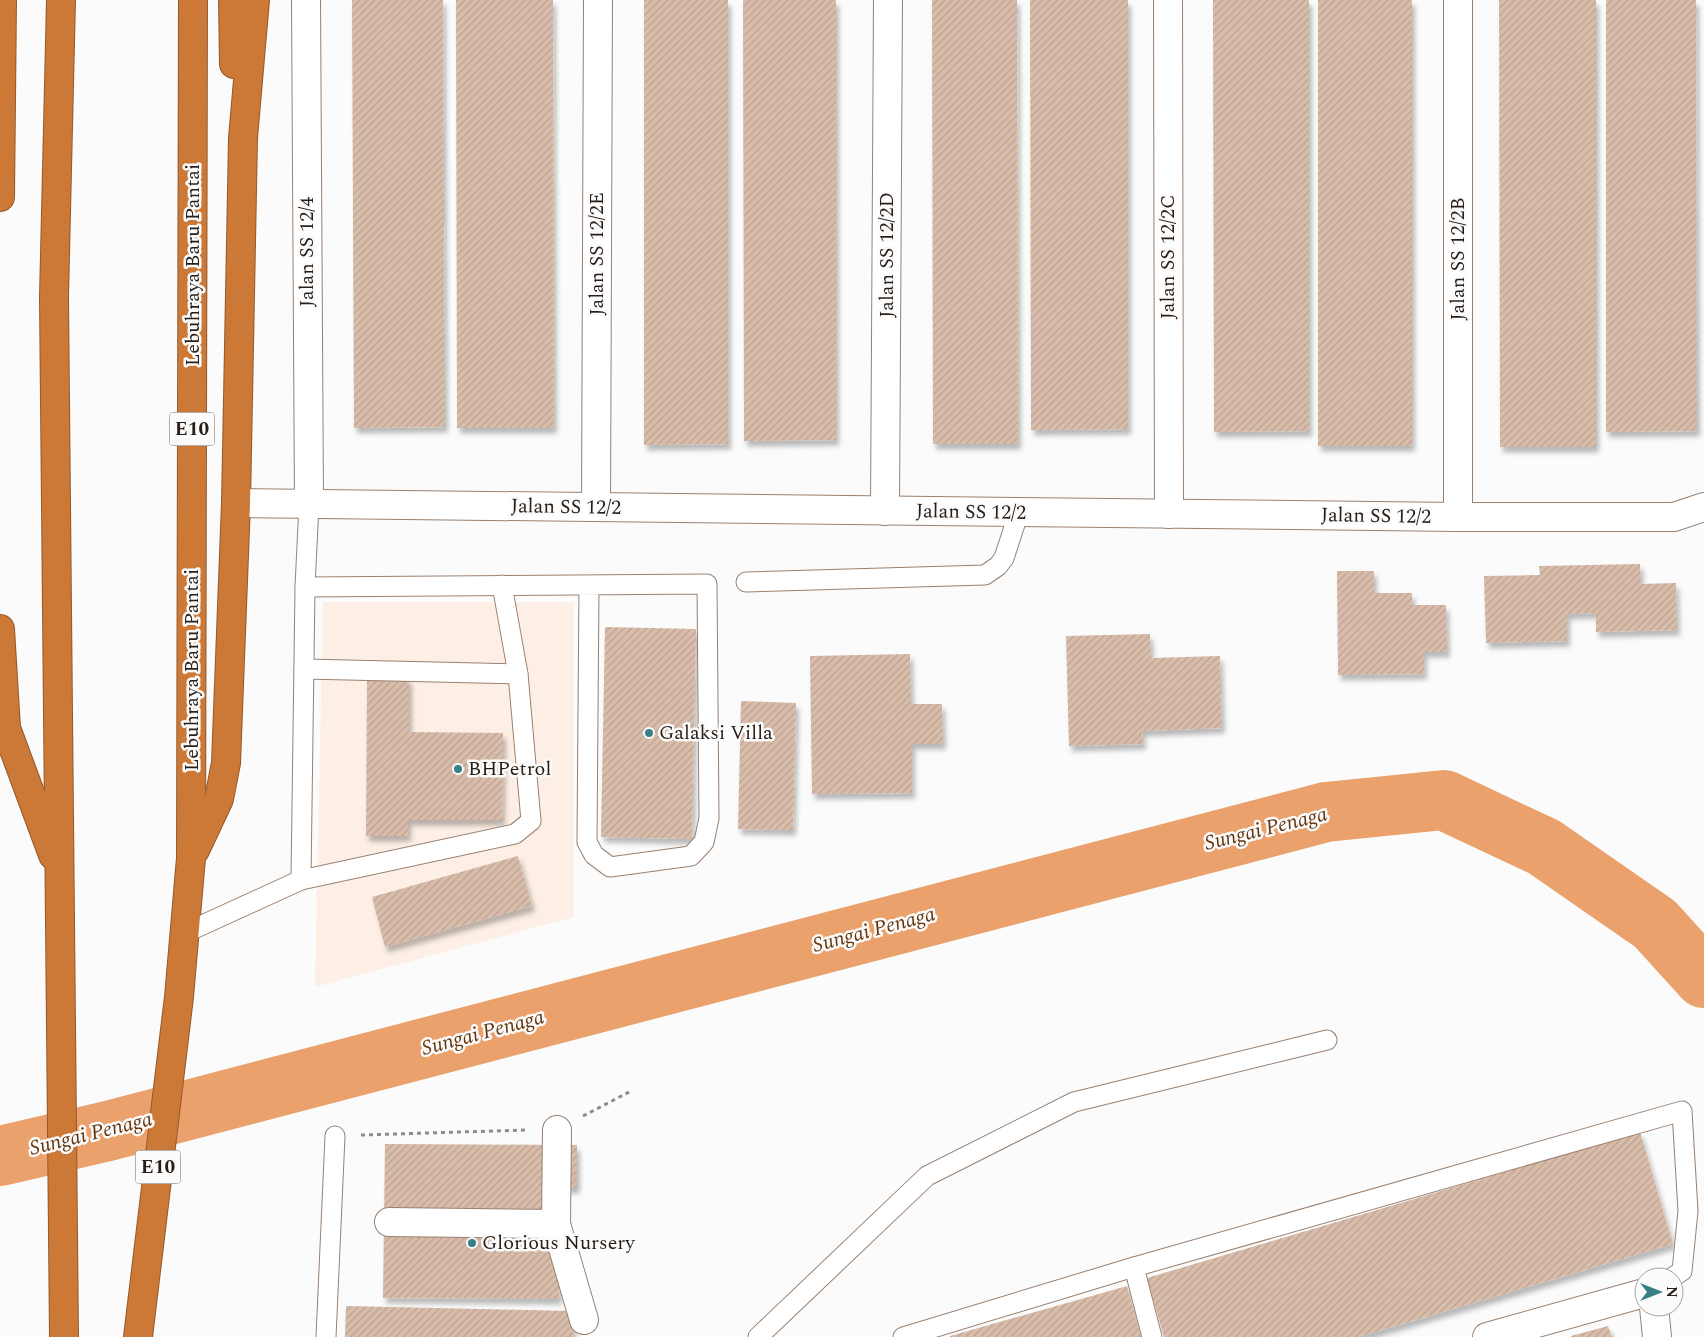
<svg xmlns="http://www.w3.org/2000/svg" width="1704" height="1337" font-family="Spectral,serif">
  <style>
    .built { fill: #fdefe5 }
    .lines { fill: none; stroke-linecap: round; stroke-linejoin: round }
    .river { stroke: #eaa16b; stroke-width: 60 }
    .building { fill: url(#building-hatch); filter: url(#shadow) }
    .service-casing { stroke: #9a806e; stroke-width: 21 }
    .pedestrian-casing { stroke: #9a806e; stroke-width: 30 }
    .minor-casing { stroke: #9a806e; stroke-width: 30 }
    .motorway-casing { stroke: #93592c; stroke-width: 30 }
    .path { stroke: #918b88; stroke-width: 3; stroke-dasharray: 4 4; stroke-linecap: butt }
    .service { stroke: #fff; stroke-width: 19 }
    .pedestrian { stroke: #fff; stroke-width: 28 }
    .minor { stroke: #fff; stroke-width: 28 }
    .motorway { stroke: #cc7937; stroke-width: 28 }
    .poi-dot { fill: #388088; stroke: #fbfbfb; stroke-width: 2 }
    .labels { text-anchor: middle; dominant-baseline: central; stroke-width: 5; stroke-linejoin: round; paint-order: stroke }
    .shield { fill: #fbfbfb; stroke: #67605b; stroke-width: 1 }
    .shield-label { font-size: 19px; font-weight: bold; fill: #281e17 }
    .street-label { font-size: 20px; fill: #281e17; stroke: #fbfbfb }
    .poi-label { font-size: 20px; fill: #281e17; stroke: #fbfbfb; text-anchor: start }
    .water-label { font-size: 21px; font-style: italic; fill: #64350b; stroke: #fbfbfb }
  </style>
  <defs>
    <pattern id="building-hatch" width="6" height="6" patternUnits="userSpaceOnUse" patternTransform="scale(1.25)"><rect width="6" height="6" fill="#d9bdaa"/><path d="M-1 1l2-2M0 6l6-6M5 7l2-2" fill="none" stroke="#baa292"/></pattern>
    <filter id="shadow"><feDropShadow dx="3" dy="5.5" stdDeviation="2.5" flood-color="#0004"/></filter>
  </defs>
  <rect width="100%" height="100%" fill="#fbfbfb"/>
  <polygon class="built" points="323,602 574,602 574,917 315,987"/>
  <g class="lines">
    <polyline class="river" points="0,1156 108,1131 1326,812 1444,800 1544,847 1655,924 1704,978"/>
  </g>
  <g class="building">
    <polygon points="352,0 443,0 445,427 354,428"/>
    <polygon points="456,0 553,0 554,428 457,428"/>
    <polygon points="644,0 728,0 728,444 644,445"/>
    <polygon points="743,0 836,0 836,440 744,441"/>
    <polygon points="932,0 1017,0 1018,444 933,444"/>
    <polygon points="1030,0 1128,0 1128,429 1031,430"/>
    <polygon points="1213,0 1309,0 1309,431 1214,432"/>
    <rect x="1318" y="0" width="94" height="446"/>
    <polygon points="1499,0 1596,0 1596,447 1500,447"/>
    <polygon points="1606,0 1696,0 1697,431 1606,432"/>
    <polygon points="1640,564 1641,584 1676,583 1677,630 1596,632 1596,613 1567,614 1567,641 1486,643 1484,576 1540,575 1539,566"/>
    <polygon points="1337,571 1374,571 1374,593 1412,593 1412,605 1446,605 1447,652 1424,652 1424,674 1338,675"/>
    <polygon points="605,627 696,629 692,839 601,837"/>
    <polygon points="1150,634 1151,658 1220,656 1222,728 1142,731 1143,744 1069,746 1066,636"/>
    <polygon points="910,654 911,704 942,704 943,744 912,744 912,793 812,794 810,656"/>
    <polygon points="367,678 409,678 409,732 503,733 502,820 408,820 408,836 366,836"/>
    <polygon points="741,701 796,703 793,830 738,829"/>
    <polygon points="518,856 532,906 385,947 372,897"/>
    <polygon points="1640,1132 1673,1244 1358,1337 1164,1337 1147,1278"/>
    <polygon points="385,1144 577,1145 577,1188 560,1188 559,1299 383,1298"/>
    <polygon points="1127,1286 1141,1337 950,1337 950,1336"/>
    <polygon points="346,1306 573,1311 573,1337 345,1337"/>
    <polygon points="1608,1326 1612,1337 1571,1337 1571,1336"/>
  </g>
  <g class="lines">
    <g class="service-casing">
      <g id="service">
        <polyline points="746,582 985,575 998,566 1004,558 1019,512"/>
        <polyline points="305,587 707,584 709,818 704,842 691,856 610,867 594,855 587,842 589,585"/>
        <polyline points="304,669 518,674"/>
        <polyline points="301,880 305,587 309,504"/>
        <polyline points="185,933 301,880 515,834 531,821 518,674 502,585"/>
        <polyline points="1134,1267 1152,1337"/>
        <polyline points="326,1337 335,1136"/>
        <polyline points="758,1337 927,1176 1074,1102 1327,1040"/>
        <polyline points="903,1337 1134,1267 1682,1111 1688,1211 1682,1271 1673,1277"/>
      </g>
    </g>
    <g class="pedestrian-casing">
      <g id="pedestrian">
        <polyline points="389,1222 556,1224 557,1130"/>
        <polyline points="556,1224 584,1320"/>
      </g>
    </g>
    <g class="minor-casing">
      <g id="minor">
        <polyline points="306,0 309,504"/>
        <polyline points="1168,0 1169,514"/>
        <polyline points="1458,0 1458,517"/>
        <polyline points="236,503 1458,517 1674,517 1704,507"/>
        <polyline points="596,507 598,0"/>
        <polyline points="885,511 888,0"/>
        <polyline points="1654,1307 1657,1337"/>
        <polyline points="1487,1337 1644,1293"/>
      </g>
    </g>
    <g class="motorway-casing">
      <g id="motorway">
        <polyline points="61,0 54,297 64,1337"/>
        <polyline points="233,0 234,64"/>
        <polyline points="0,197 2,0"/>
        <polyline points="0,629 6,728 53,855"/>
        <polyline points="195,850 219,799 226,763 236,503 243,138 255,0"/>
        <polyline points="138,1337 179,997 191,858 193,0"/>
      </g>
    </g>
    <g class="path">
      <polyline points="583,1116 631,1091"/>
      <polyline points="361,1135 527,1130"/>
    </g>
    <use href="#service" class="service"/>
    <use href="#pedestrian" class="pedestrian"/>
    <use href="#minor" class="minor"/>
    <use href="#motorway" class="motorway"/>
  </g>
  <g class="poi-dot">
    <circle cx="649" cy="733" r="5"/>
    <circle cx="458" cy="769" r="5"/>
    <circle cx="472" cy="1243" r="5"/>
  </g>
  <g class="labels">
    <g class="shield">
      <rect x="169.5" y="412.5" width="45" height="33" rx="4"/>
      <rect x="135.5" y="1150.5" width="45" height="33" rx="4"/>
    </g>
    <g class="shield-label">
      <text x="192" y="429">E10</text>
      <text x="158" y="1167">E10</text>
    </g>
    <g class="street-label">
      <text transform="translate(307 252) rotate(-90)">Jalan SS 12/4</text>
      <text transform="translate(597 254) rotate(-90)">Jalan SS 12/2E</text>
      <text transform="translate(887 255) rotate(-90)">Jalan SS 12/2D</text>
      <text transform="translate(1168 257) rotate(-90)">Jalan SS 12/2C</text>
      <text transform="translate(1458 259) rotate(-90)">Jalan SS 12/2B</text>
      <text transform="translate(193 265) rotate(-90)">Lebuhraya Baru Pantai</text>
      <text transform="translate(566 507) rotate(1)">Jalan SS 12/2</text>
      <text transform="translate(971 512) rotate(1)">Jalan SS 12/2</text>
      <text transform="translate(1376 516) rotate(1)">Jalan SS 12/2</text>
      <text transform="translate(192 670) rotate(-90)">Lebuhraya Baru Pantai</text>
    </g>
    <g class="poi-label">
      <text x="659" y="733">Galaksi Villa</text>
      <text x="468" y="769">BHPetrol</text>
      <text x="482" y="1243">Glorious Nursery</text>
    </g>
    <g class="water-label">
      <text transform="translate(1266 829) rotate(-14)">Sungai Penaga</text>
      <text transform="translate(874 930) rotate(-15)">Sungai Penaga</text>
      <text transform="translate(483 1033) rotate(-15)">Sungai Penaga</text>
      <text transform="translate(91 1134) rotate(-14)">Sungai Penaga</text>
    </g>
  </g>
  <g transform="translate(1659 1292) rotate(90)"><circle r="24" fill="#fbfbfb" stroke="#a7a3a0"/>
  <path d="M0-4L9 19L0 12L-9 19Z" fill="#388088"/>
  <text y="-8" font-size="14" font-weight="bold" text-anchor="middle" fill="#281e17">N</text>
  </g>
</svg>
